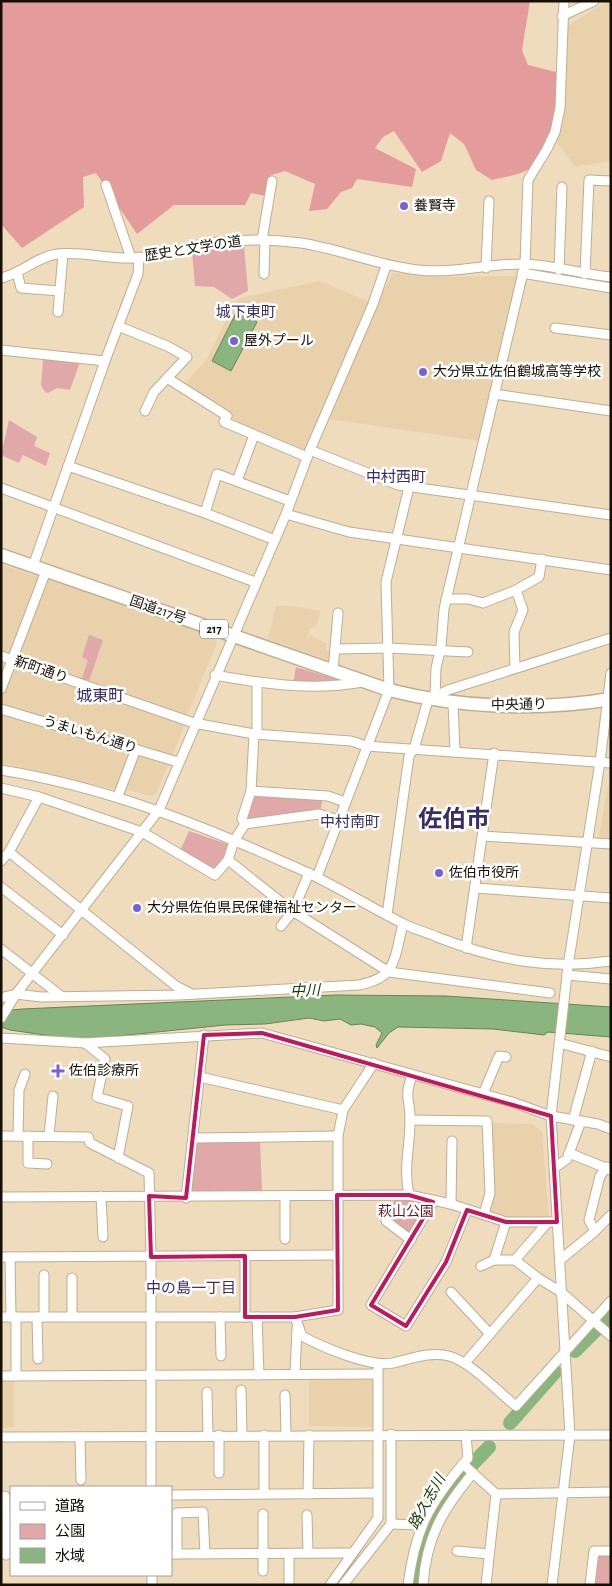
<svg xmlns="http://www.w3.org/2000/svg" width="612" height="1586" font-family="'Alegreya Sans','Noto Sans JP',sans-serif">
  <style>
    .built { fill: #e9d1ac }
    .green { fill: #e0a8a8 }
    .forest { fill: #e49b9c }
    .water { fill: #8bb57f; stroke: #68835a }
    .lines { fill: none; stroke-linecap: round; stroke-linejoin: round }
    .stream { stroke: #68835a; stroke-width: 2.5 }
    .river { stroke: #8bb57f; stroke-width: 14 }
    .minor-casing { stroke: #c0ad90; stroke-width: 11 }
    .highway-casing { stroke: #c0ad90; stroke-width: 15 }
    .minor { stroke: #fff; stroke-width: 9 }
    .highway { stroke: #fff; stroke-width: 12 }
    .marked { fill: none; stroke: #c2185b; stroke-width: 4; stroke-linejoin: round }
    .poi-dot { fill: #7760db; stroke: #fff; stroke-width: 2 }
    .labels { text-anchor: middle; dominant-baseline: central; stroke-width: 5; stroke-linejoin: round; paint-order: stroke }
    .shield { fill: #fff; stroke: #5c5750; stroke-width: 1 }
    .shield-label { font-size: 12px; font-weight: bold; fill: #160f05 }
    .poi-label { font-size: 14px; fill: #160f05; stroke: #fff; text-anchor: start }
    .street-label { font-size: 14px; fill: #160f05; stroke: #fff }
    .park-label { font-size: 14px; fill: #6b1421; stroke: #fff }
    .neighbourhood-label { font-size: 15px; fill: #372d68; stroke: #fff }
    .water-label { font-size: 15px; font-style: italic; fill: #113b02; stroke: #fff }
    .quarter-label { font-size: 16px; fill: #372d68; stroke: #fff }
    .town-label { font-size: 24px; font-weight: bold; fill: #372d68; stroke: #fff }
  </style>
  <rect width="100%" height="100%" fill="#efdcbd"/>
  <g class="built">
    <polygon points="611,1 611,161 575,167 556,141 562,116 566,27 597,7"/>
    <polygon points="393,273 445,277 518,276 480,441 330,419 383,291"/>
    <polygon points="320,281 369,302 307,455 228,420 182,386 205,362 234,304 240,298"/>
    <polygon points="1,564 41,578 11,658 1,655"/>
    <polygon points="44,578 215,637 217,643 186,718 14,659"/>
    <polygon points="276,606 292,606 320,611 317,624 310,629 307,640 310,635 326,643 326,649 334,652 333,662 268,639"/>
    <polygon points="13,661 186,721 171,759 1,708 1,691"/>
    <polygon points="1,710 134,750 119,790 1,763"/>
    <polygon points="138,753 169,764 156,793 152,796 123,789"/>
    <polygon points="608,785 611,785 611,842 598,842"/>
    <polygon points="491,1123 531,1124 542,1131 549,1218 510,1218 491,1214 489,1210"/>
    <polygon points="374,1377 376,1427 309,1426 309,1378"/>
    <polygon points="1,1379 14,1379 14,1427 1,1428"/>
  </g>
  <g class="green">
    <polygon points="244,246 248,291 232,299 214,287 195,286 192,251"/>
    <polygon points="43,359 80,362 70,390 57,388 48,393 45,392 41,385"/>
    <polygon points="9,420 37,437 34,446 50,453 46,466 23,455 19,463 1,455"/>
    <polygon points="89,635 103,640 88,684 81,681 88,660 82,657"/>
    <polygon points="296,667 340,680 339,684 293,684"/>
    <polygon points="252,793 323,797 320,812 247,822 244,819"/>
    <polygon points="189,831 230,845 215,872 180,851"/>
    <polygon points="195,1139 260,1139 262,1191 191,1192"/>
    <polygon points="396,1197 429,1203 411,1236 385,1218"/>
    <polygon points="595,1553 611,1553 611,1585 591,1585"/>
  </g>
  <path class="forest" d="M1,1H530L522,50L528,65L556,72C560,100 555,151 529,169C520,175 503,177 492,180L476,170L464,144L450,133L441,161L422,172L394,131L383,137L375,148L416,169L412,187L357,179L352,188L341,192L327,209L309,211L315,184L285,171L271,175L266,196L251,193L245,205H174L137,234L96,173L83,177L84,207L22,248L1,224Z"/>
  <g class="water">
    <polygon points="237,311 257,322 231,371 212,361"/>
    <polygon points="336,995 446,996 611,1007 611,1037 548,1032 544,1035 493,1029 398,1027 389,1033 377,1048 376,1045 382,1033 375,1027 361,1024 351,1025 340,1019 324,1021 309,1018 265,1024 225,1025 79,1040 10,1030 1,1027 1,1011 22,1009"/>
  </g>
  <g class="lines">
    <polyline class="stream" points="336,1585 382,1518"/>
    <g class="river">
      <polyline points="575,1351 611,1315"/>
      <polyline points="510,1423 555,1372"/>
      <polyline points="416,1585 426,1533 454,1483 489,1447"/>
    </g>
    <g class="minor-casing">
      <g id="minor">
        <polyline points="562,16 594,1"/>
        <polyline points="106,185 131,258"/>
        <polyline points="262,240 272,181"/>
        <polyline points="486,268 489,201"/>
        <polyline points="559,270 562,187"/>
        <polyline points="17,272 21,288 60,291"/>
        <polyline points="522,273 611,288"/>
        <polyline points="264,274 265,240"/>
        <polyline points="585,274 589,180 611,181"/>
        <path d="M1,278C21,274 36,257 57,254C82,251 107,259 132,258C161,257 182,247 210,243C240,239 271,239 301,243C341,249 378,266 419,270C454,274 489,263 525,264C553,265 582,274 611,277"/>
        <polyline points="58,312 63,254"/>
        <polyline points="118,326 167,346 187,357 154,392 145,411"/>
        <polyline points="555,328 611,335"/>
        <polyline points="1,350 105,361"/>
        <polyline points="167,378 227,416 224,422 307,457"/>
        <polyline points="494,394 611,411"/>
        <polyline points="310,450 398,485 611,515"/>
        <polyline points="68,466 205,513 275,540"/>
        <polyline points="237,481 254,435"/>
        <polyline points="1,488 255,582"/>
        <polyline points="205,513 217,474 290,501"/>
        <polyline points="286,514 349,532 611,570"/>
        <polyline points="33,566 105,361 138,274 139,257"/>
        <polyline points="446,599 468,599 483,603 516,590 539,577 542,559"/>
        <polyline points="336,649 388,648 468,652"/>
        <polyline points="1,656 194,723 254,734 351,741 366,746 611,763"/>
        <polyline points="515,668 514,632 523,610 516,590"/>
        <polyline points="333,671 338,613"/>
        <path d="M215,675C264,684 313,691 363,682"/>
        <polyline points="257,683 257,734"/>
        <polyline points="1,689 46,571"/>
        <polyline points="435,697 436,668 441,647 444,609 525,264 528,180 547,149 555,132 560,108 564,1"/>
        <polyline points="453,703 455,751"/>
        <polyline points="1,709 178,762"/>
        <polyline points="254,734 251,791 242,819 245,824 234,841 228,860 291,910 389,972 550,993"/>
        <path d="M1,770C106,787 199,824 295,867C332,883 366,905 402,923C413,929 426,932 437,937C497,960 547,970 611,961"/>
        <polyline points="1,788 39,797 142,832 215,875 228,860"/>
        <polyline points="251,791 328,796 345,802"/>
        <polyline points="118,796 136,749"/>
        <polyline points="245,824 319,814 338,820"/>
        <polyline points="483,836 611,844"/>
        <polyline points="9,852 176,986 190,993"/>
        <polyline points="1,861 9,852 39,797"/>
        <polyline points="317,877 389,690 386,582 409,487"/>
        <polyline points="1,887 63,935"/>
        <polyline points="475,888 611,898"/>
        <polyline points="387,915 409,756 414,749 428,700 448,690 611,638"/>
        <polyline points="281,926 293,911 309,873"/>
        <polyline points="466,948 494,753"/>
        <polyline points="1,949 61,996"/>
        <polyline points="567,975 611,979"/>
        <path d="M1,998L16,994L41,997L179,995L359,985C398,978 394,957 403,924"/>
        <polyline points="1,1018 16,994 159,810 286,514 310,450 373,304 386,266"/>
        <polyline points="1,1038 85,1043 262,1033 512,1102 551,1116 598,1124 611,1129"/>
        <polyline points="85,1043 105,1059 97,1097 124,1105"/>
        <polyline points="559,1043 611,1057"/>
        <polyline points="200,1077 343,1110"/>
        <polyline points="483,1094 499,1056 506,1057"/>
        <polyline points="410,1120 487,1121 490,1193 484,1214"/>
        <polyline points="573,1120 592,1051"/>
        <polyline points="49,1135 53,1096"/>
        <polyline points="1,1136 88,1137 90,1143 149,1173 151,1257 151,1487"/>
        <polyline points="18,1136 19,1090 25,1074"/>
        <polyline points="28,1136 28,1163 47,1164"/>
        <polyline points="193,1138 338,1136"/>
        <polyline points="569,1153 611,1170"/>
        <polyline points="118,1158 128,1106"/>
        <polyline points="554,1168 567,1159 581,1121"/>
        <path d="M409,1195C403,1166 410,1149 410,1121C411,1100 403,1099 412,1076"/>
        <polyline points="101,1196 103,1237"/>
        <polyline points="285,1196 285,1239"/>
        <polyline points="1,1197 409,1195 451,1204 506,1222 557,1222"/>
        <polyline points="186,1198 204,1035"/>
        <polyline points="433,1202 371,1305 406,1326 446,1262 467,1210"/>
        <polyline points="451,1204 452,1141"/>
        <polyline points="386,1221 411,1240"/>
        <polyline points="595,1231 589,1220 600,1176 607,1167"/>
        <polyline points="245,1256 245,1317"/>
        <polyline points="1,1257 338,1255"/>
        <polyline points="10,1257 11,1317"/>
        <polyline points="494,1260 506,1222"/>
        <polyline points="515,1260 538,1278"/>
        <polyline points="560,1260 593,1233 611,1215"/>
        <polyline points="481,1266 494,1260 515,1260 548,1222"/>
        <polyline points="44,1275 44,1317"/>
        <polyline points="451,1292 490,1334"/>
        <polyline points="1,1317 295,1317 338,1310 338,1136 343,1110 374,1063"/>
        <polyline points="16,1317 16,1376"/>
        <polyline points="37,1317 38,1359"/>
        <polyline points="72,1317 72,1278"/>
        <polyline points="220,1317 221,1356"/>
        <polyline points="257,1317 259,1375"/>
        <path d="M295,1317L302,1336C322,1347 371,1368 393,1363C411,1359 430,1351 449,1356C471,1362 498,1392 516,1406L611,1301"/>
        <polyline points="465,1363 538,1278 561,1292 611,1336"/>
        <polyline points="295,1374 297,1328"/>
        <polyline points="1,1376 377,1374"/>
        <polyline points="241,1390 242,1435"/>
        <polyline points="207,1392 208,1436"/>
        <polyline points="285,1395 286,1435"/>
        <polyline points="466,1435 468,1458 463,1464 496,1494 611,1492"/>
        <polyline points="1,1437 611,1435"/>
        <polyline points="80,1437 81,1480"/>
        <polyline points="219,1473 219,1435"/>
        <polyline points="264,1494 264,1435"/>
        <polyline points="308,1494 309,1435"/>
        <polyline points="171,1495 378,1493"/>
        <polyline points="5,1496 6,1555"/>
        <polyline points="263,1514 263,1571"/>
        <polyline points="307,1515 308,1553"/>
        <polyline points="391,1524 421,1525"/>
        <polyline points="457,1551 489,1554"/>
        <polyline points="171,1554 352,1553"/>
        <polyline points="177,1554 177,1513 203,1512 205,1554"/>
        <polyline points="152,1575 152,1585"/>
        <polyline points="289,1585 289,1554"/>
        <polyline points="330,1585 378,1518 378,1368"/>
        <polyline points="343,1585 391,1524 391,1434"/>
        <path d="M408,1585C415,1531 428,1505 463,1464"/>
        <path d="M423,1585C426,1537 443,1509 473,1473"/>
        <polyline points="486,1585 496,1494"/>
        <polyline points="552,1585 570,1435 551,1116 568,966 600,762 611,673"/>
        <polyline points="590,1585 594,1551 611,1551"/>
      </g>
    </g>
    <g class="highway-casing">
      <path id="highway" d="M1,555L389,690C460,708 538,711 611,699"/>
    </g>
    <use href="#minor" class="minor"/>
    <use href="#highway" class="highway"/>
  </g>
  <path class="marked" d="M262,1033L551,1116L557,1222H506L467,1210L446,1262L406,1326L371,1305L433,1202L409,1195H337L338,1310L295,1317H245V1256L151,1257L149,1196L186,1198L204,1035Z"/>
  <g class="poi-dot">
    <circle cx="404" cy="206" r="5"/>
    <circle cx="234" cy="341" r="5"/>
    <circle cx="423" cy="372" r="5"/>
    <circle cx="439" cy="873" r="5"/>
    <circle cx="137" cy="908" r="5"/>
    <path d="M55.5 1063.5h5v5h5v5h-5v5h-5v-5h-5v-5h5z"/>
  </g>
  <g class="labels">
    <rect class="shield" x="200" y="619.5" width="28" height="19" rx="4"/>
    <g class="shield-label">
      <text x="214" y="629">217</text>
    </g>
    <g class="poi-label">
      <text x="414" y="206">養賢寺</text>
      <text x="244" y="341">屋外プール</text>
      <text x="433" y="372">大分県立佐伯鶴城高等学校</text>
      <text x="449" y="873">佐伯市役所</text>
      <text x="147" y="908">大分県佐伯県民保健福祉センター</text>
      <text x="69" y="1071">佐伯診療所</text>
    </g>
    <g class="street-label">
      <text transform="translate(193 249) rotate(-9)">歴史と文学の道</text>
      <text transform="translate(158 610) rotate(19)">国道217号</text>
      <text transform="translate(41 670) rotate(19)">新町通り</text>
      <text transform="translate(519 705) rotate(-1)">中央通り</text>
      <text transform="translate(90 735) rotate(17)">うまいもん通り</text>
    </g>
    <g class="park-label">
      <text x="406" y="1212">萩山公園</text>
    </g>
    <g class="neighbourhood-label">
      <text x="246" y="312">城下東町</text>
      <text x="396" y="477">中村西町</text>
      <text x="350" y="822">中村南町</text>
      <text x="191" y="1288">中の島一丁目</text>
    </g>
    <g class="water-label">
      <text transform="translate(305 991) rotate(-2)">中川</text>
      <text transform="translate(427 1502) rotate(-61)">路久志川</text>
    </g>
    <g class="quarter-label">
      <text x="100" y="696">城東町</text>
    </g>
    <g class="town-label">
      <text x="454" y="820">佐伯市</text>
    </g>
  </g>
  <rect width="612" height="1586" fill="none" stroke="#160f05" stroke-width="5"/>
  <rect x="10" y="1486" width="162" height="90" fill="#ffffff" stroke="#a29f9b"/>
  <rect x="20" y="1502" width="25" height="8" fill="#ffffff" stroke="#a29f9b"/>
  <text x="55" y="1511" font-size="15" fill="#160f05">道路</text>
  <rect x="20" y="1524" width="25" height="15" fill="#e0a8a8" stroke="#a29f9b"/>
  <text x="55" y="1536" font-size="15" fill="#160f05">公園</text>
  <rect x="20" y="1548" width="25" height="15" fill="#8bb57f" stroke="#a29f9b"/>
  <text x="55" y="1561" font-size="15" fill="#160f05">水域</text>
</svg>
